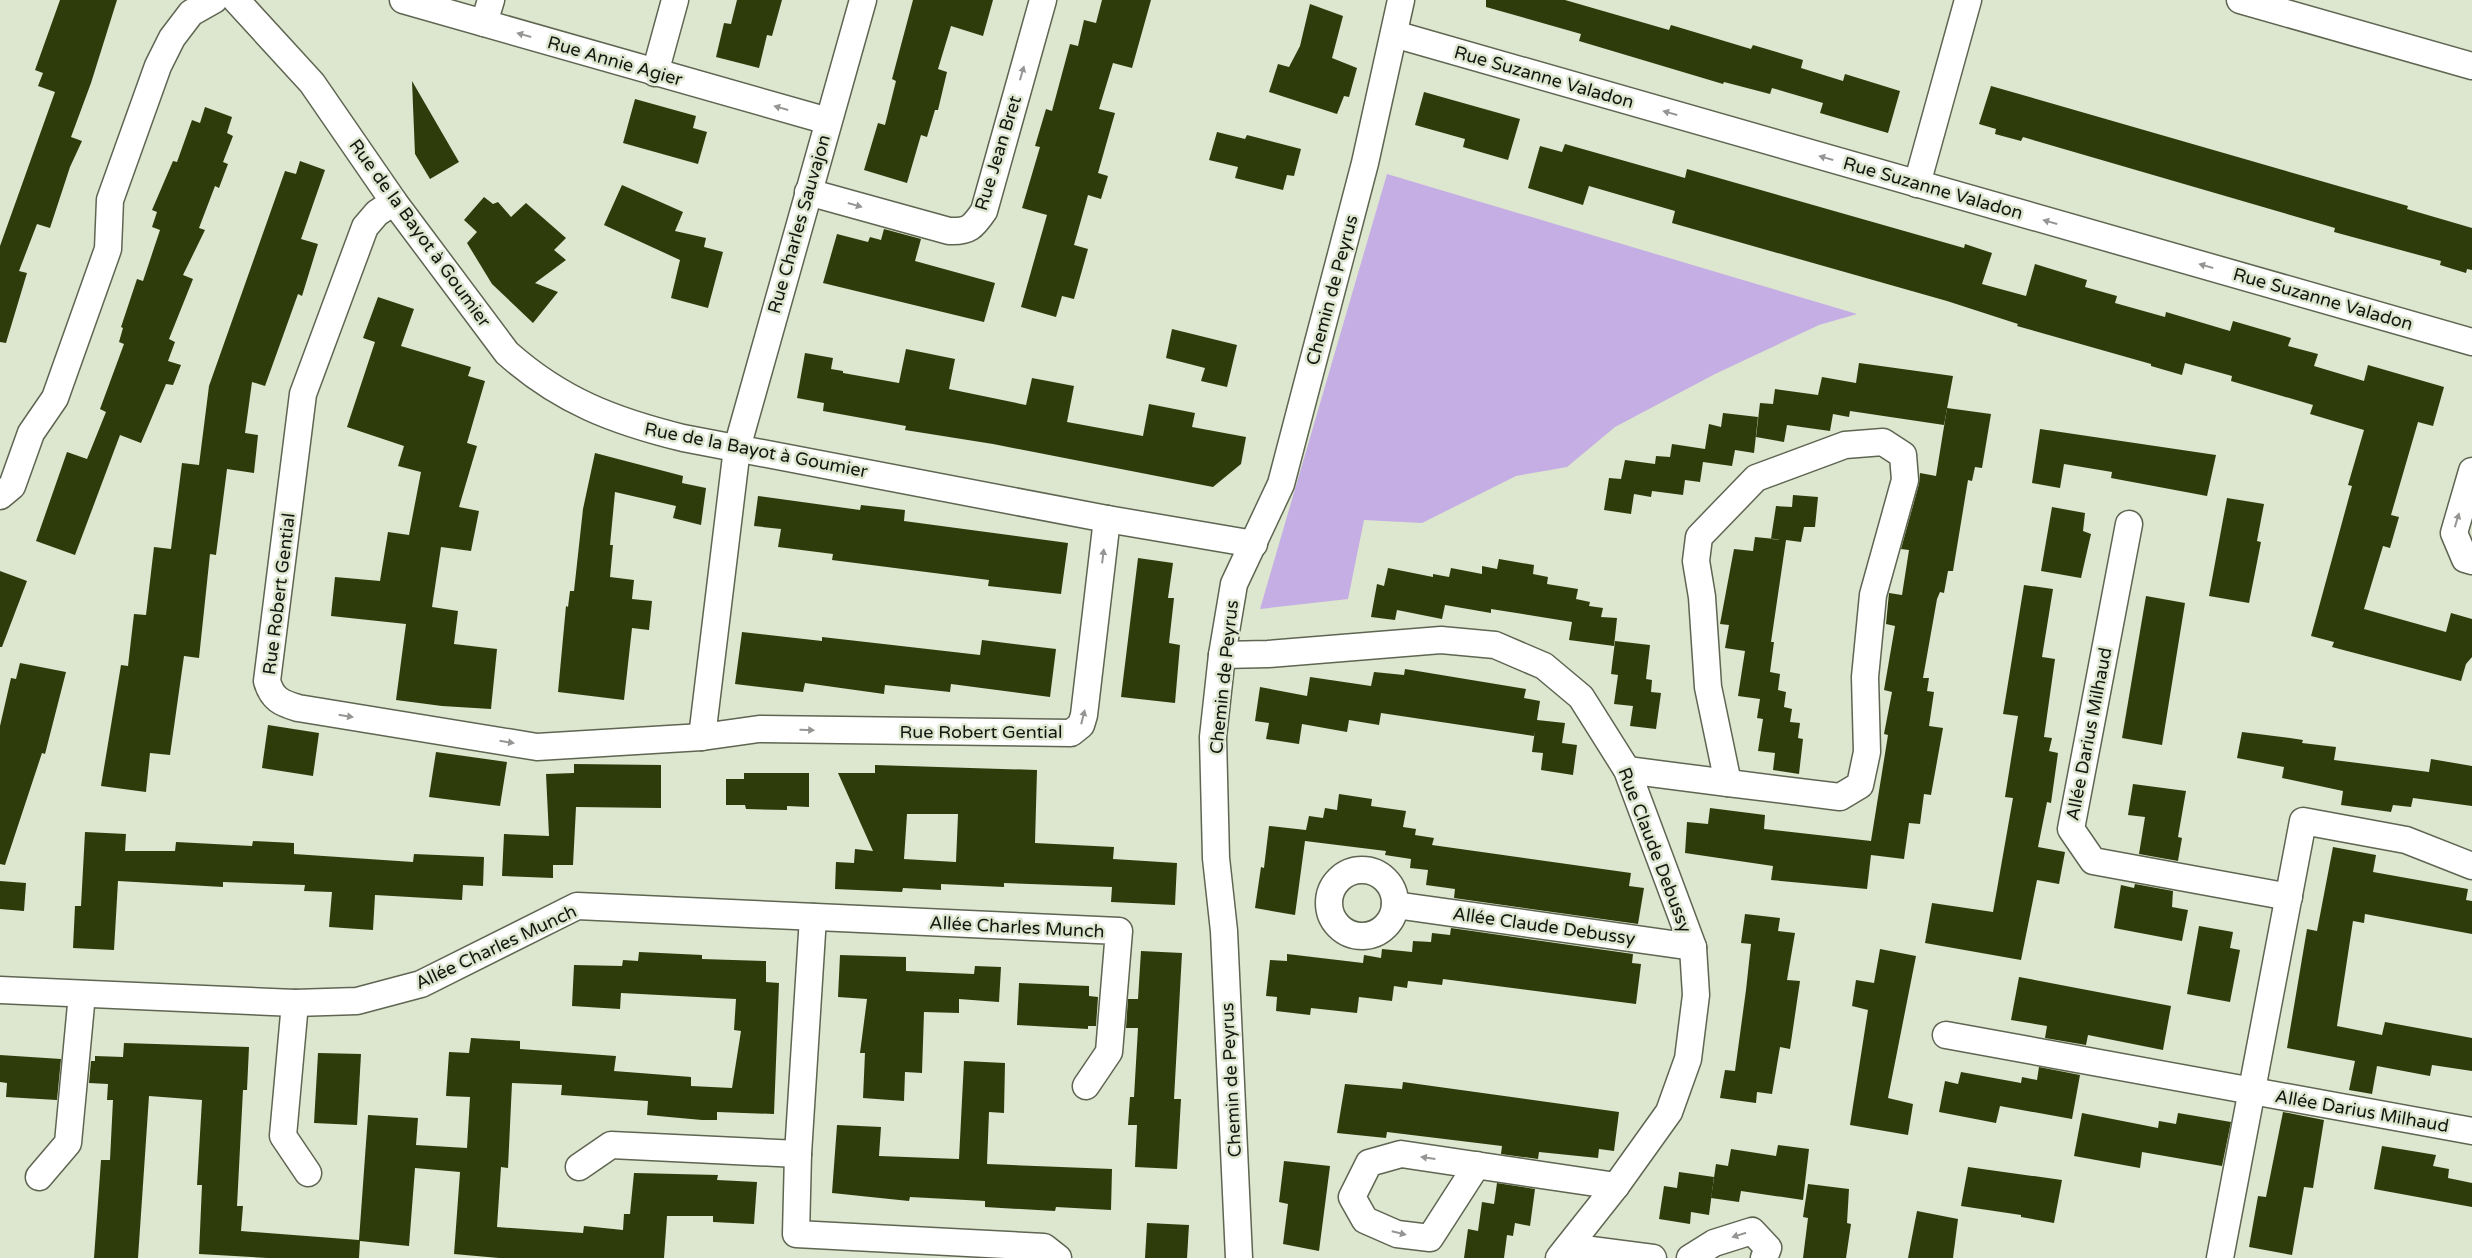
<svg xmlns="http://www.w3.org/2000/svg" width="2472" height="1258" font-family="'Varela Round',sans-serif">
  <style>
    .green { fill: #c4aee4 }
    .building { fill: #2e3c0c; fill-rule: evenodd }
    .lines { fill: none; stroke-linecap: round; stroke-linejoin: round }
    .minor-casing { stroke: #5e6551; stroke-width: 29 }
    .minor { stroke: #fff; stroke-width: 26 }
    .oneway { fill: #959693 }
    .labels { text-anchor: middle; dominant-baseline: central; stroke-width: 5; stroke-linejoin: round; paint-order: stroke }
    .street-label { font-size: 18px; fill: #14160f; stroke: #dde6cf }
  </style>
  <rect width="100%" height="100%" fill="#dde6cf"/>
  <polygon class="green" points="1387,174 1857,314 1819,325 1715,374 1615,427 1567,467 1516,476 1422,523 1364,520 1348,599 1260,609"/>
  <g class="building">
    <polygon points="60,0 117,0 91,83 71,137 82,141 70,167 50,228 37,224 19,271 27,273 6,343 0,342 0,246 55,92 38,86 43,73 35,70"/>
    <polygon points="737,0 782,0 772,36 767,35 759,68 716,57 724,23 731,24"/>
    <polygon points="913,0 993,0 983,36 951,26 938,69 947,72 938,110 935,110 927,137 921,135 907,183 864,170 878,123 885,125 896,81 892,79"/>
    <polygon points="1102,0 1151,0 1132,68 1113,63 1099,109 1115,113 1098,173 1108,176 1101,199 1088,195 1074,245 1088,249 1074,299 1062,296 1056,317 1021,307 1047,215 1022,208 1040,147 1035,146 1046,109 1052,111 1070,44 1078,46 1084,20 1096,23"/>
    <polygon points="1486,0 1565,0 1669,30 1671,25 1751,49 1753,45 1803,60 1801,68 1843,81 1845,74 1900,91 1888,133 1820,113 1823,103 1772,88 1770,94 1724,82 1723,84 1579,41 1581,34 1486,7"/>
    <polygon points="1310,4 1343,16 1332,58 1357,68 1349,97 1344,96 1337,114 1269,92 1278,64 1289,67 1300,46"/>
    <polygon points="412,81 459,162 430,179 415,154"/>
    <polygon points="1991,86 2408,206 2407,209 2472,228 2472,270 2467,269 2466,273 2440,265 2441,261 2334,232 2335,228 2023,137 2021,141 1995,134 1996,129 1979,124"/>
    <polygon points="1424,92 1520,119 1508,160 1463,147 1465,139 1415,125"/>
    <polygon points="635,99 696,116 693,128 707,132 698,164 623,143"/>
    <polygon points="205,107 232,117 227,133 233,136 223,162 228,164 219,188 215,186 199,228 205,230 183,275 193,279 169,339 175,342 168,361 181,365 173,385 166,384 141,443 120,435 75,555 36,541 67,452 87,459 106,412 100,409 124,344 119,342 123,328 121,327 137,279 143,281 160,230 152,227 157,212 152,210 173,161 177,162 192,120 200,123"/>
    <polygon points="1217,132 1245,139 1247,135 1301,149 1294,176 1287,175 1283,190 1235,178 1238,167 1209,160"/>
    <polygon points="1565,144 1685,178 1687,169 1964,248 1965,244 1992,253 1982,284 2026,296 2035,264 2087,280 2085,287 2117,296 2115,303 2165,317 2166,312 2230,331 2233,321 2291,338 2288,346 2318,354 2314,366 2364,381 2368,365 2444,387 2433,426 2418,422 2391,515 2399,517 2390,548 2383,546 2364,609 2446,632 2451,613 2472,619 2472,657 2466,664 2461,681 2332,647 2334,642 2311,636 2352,486 2348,485 2364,430 2310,414 2313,405 2231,381 2232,376 2185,363 2182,375 2151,366 2151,364 2017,326 2018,324 1947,301 1672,223 1675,211 1589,186 1583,205 1528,188 1540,146 1562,152"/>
    <polygon points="300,161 325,170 301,239 318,244 302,296 298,294 265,386 252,382 245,433 258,435 254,473 227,469 216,555 210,554 199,658 184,656 170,755 150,753 146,792 101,786 121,665 128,666 134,614 146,615 154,547 171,549 182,463 199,465 209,386 285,171 296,174"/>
    <polygon points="622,185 683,212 675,231 706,238 704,247 723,252 708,308 671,298 680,260 604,225"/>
    <polygon points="484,197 493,204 498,202 511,217 526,203 566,238 554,250 566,260 535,283 558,292 533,323 492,284 467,243 477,232 464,220"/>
    <polygon points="884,229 921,239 915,261 995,283 984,322 823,283 837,234 868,242 870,237 881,240"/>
    <polygon points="378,297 414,309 401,346 471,367 468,376 485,381 467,443 477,446 459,507 479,511 471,551 441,547 432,607 458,611 454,644 497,649 491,709 442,706 396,700 406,624 331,616 335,577 380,581 388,532 409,535 421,472 398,466 404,446 347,427 375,342 363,338"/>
    <polygon points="1172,329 1237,345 1227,387 1201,381 1205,368 1166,358"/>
    <polygon points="906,349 955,359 949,389 1026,405 1032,378 1074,386 1067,422 1143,436 1149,404 1195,413 1192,427 1246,437 1241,464 1213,487 993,444 905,430 906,426 823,411 824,403 797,398 805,353 833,358 831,369 843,371 843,373 899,383"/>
    <polygon points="1859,363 1953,376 1944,425 1850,411 1849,417 1833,414 1830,431 1787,425 1784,442 1756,437 1760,403 1773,404 1775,389 1818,395 1822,377 1856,383"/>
    <polygon points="1947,408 1991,414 1982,468 1975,467 1972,481 1968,480 1953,571 1948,571 1944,593 1940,592 1937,599 1923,678 1929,678 1927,691 1934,692 1929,726 1943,728 1931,795 1924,794 1920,824 1909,823 1904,859 1871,855 1867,889 1771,880 1773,866 1685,853 1687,822 1708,824 1710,808 1765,815 1764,829 1871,841 1888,735 1884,734 1892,692 1884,690 1895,626 1886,624 1889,593 1902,595 1909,550 1901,549 1919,484 1920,473 1936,476"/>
    <polygon points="1723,413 1758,417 1754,453 1735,450 1732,466 1703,462 1700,482 1685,480 1683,495 1652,491 1651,497 1634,494 1631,514 1604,510 1609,478 1621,479 1625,460 1655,464 1656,456 1670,457 1672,444 1705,449 1709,424 1721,427"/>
    <polygon points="2040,429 2216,455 2207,496 2111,478 2112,472 2064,464 2060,488 2032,483"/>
    <polygon points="595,453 683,476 682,483 706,488 701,525 673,518 676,506 615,492 610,545 613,545 610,577 634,580 632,599 652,601 649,630 632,628 624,700 558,692 566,606 568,607 570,591 574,591 583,509"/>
    <polygon points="1793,495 1818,497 1815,527 1804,527 1801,542 1786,540 1771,642 1774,642 1770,672 1780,674 1778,690 1786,692 1784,707 1792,709 1790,722 1800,723 1798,738 1803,739 1799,774 1773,770 1775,753 1758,751 1763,719 1757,718 1760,699 1738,696 1745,651 1725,648 1729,625 1720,624 1734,549 1753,551 1755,537 1784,540 1771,539 1776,506 1792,507"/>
    <polygon points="758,496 860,510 861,505 905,510 904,521 1068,543 1061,594 988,586 989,580 832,560 833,554 778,547 781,529 754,526"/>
    <polygon points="2227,498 2264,504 2257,541 2261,542 2249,603 2209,596"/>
    <polygon points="2052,507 2085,513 2083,531 2091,534 2081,578 2041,571"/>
    <polygon points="1138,558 1173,563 1168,598 1174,598 1169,643 1180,645 1175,703 1121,697"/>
    <polygon points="1499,559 1534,565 1533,574 1548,577 1547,584 1578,589 1576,599 1590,602 1589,606 1603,608 1601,617 1617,618 1614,646 1569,640 1572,622 1491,609 1491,613 1445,605 1442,619 1397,610 1395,620 1371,617 1377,584 1384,586 1388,568 1433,577 1433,574 1449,577 1451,568 1482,574 1482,566 1497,569"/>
    <polygon points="0,571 27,581 2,647 0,647"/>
    <polygon points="2024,585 2053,589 2042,657 2055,659 2044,737 2052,738 2049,751 2058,753 2051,803 2047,802 2038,847 2065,852 2059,884 2037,880 2021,960 1925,943 1932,903 1993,912 2013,798 2005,797 2018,716 2003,714"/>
    <polygon points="2146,596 2185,603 2162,745 2122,738"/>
    <polygon points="742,632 822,641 822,637 980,655 982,640 1056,649 1050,697 951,684 950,692 885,685 884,694 805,683 803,692 735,684"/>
    <polygon points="1615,641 1650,645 1646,679 1652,680 1651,692 1661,693 1656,729 1630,726 1633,706 1614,704 1618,675 1611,674"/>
    <polygon points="20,663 66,672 45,754 42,753 5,865 0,864 0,726 11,678 16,679"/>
    <polygon points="1405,669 1526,689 1524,698 1540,701 1537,720 1565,723 1562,743 1577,745 1573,775 1541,770 1543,753 1532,752 1535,730 1534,736 1381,713 1379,725 1349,720 1347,732 1302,724 1299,744 1266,739 1269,723 1255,721 1260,687 1307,696 1310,677 1371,686 1374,672 1404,675"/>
    <polygon points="268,725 319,733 313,776 262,768"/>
    <polygon points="2242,732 2290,738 2303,740 2302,743 2336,747 2334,760 2429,772 2431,759 2472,766 2472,806 2413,798 2411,807 2393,805 2391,812 2341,805 2343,791 2282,778 2284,767 2237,758"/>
    <polygon points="436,752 507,762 500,806 429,797"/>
    <polygon points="574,764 661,765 661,808 576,807 573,865 553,865 553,878 502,876 504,834 549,836 546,774 574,773"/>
    <path d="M875,765L1037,770L1035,843L1114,847L1113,859L1177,863L1175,905L1111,902L1112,887L1004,883V887L941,884V890L903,888L902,892L835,889L836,862L854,863L855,849L873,851L838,773H875ZM907,814H958L956,862L904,859Z"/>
    <polygon points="744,773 809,773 809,807 787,806 787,810 746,809 745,805 726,805 726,779 744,779"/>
    <polygon points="2133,784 2186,791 2178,837 2182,838 2178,861 2139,854 2145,817 2128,815"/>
    <polygon points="1339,794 1372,799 1371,806 1406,811 1403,827 1416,829 1415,835 1434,838 1432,845 1631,873 1629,886 1644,888 1638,924 1454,898 1455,889 1426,885 1428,870 1410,868 1411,859 1385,855 1386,851 1305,841 1295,915 1255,908 1261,867 1264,868 1269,826 1306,830 1309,816 1323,818 1325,808 1337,810"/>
    <polygon points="85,832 126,834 125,851 175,851 176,842 252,846 253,841 294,843 294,854 413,862 414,854 484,857 483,886 463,885 462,900 375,895 373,930 329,927 332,892 304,891 305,885 223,882 223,887 118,881 114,950 73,948 75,906 81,906"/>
    <polygon points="2333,847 2376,855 2373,872 2468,889 2466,900 2472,901 2472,934 2365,914 2364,923 2353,921 2337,1026 2382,1035 2385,1022 2472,1038 2472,1071 2432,1065 2430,1076 2377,1066 2372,1094 2349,1090 2355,1061 2287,1048 2307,929 2317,931"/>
    <polygon points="0,881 26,883 24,911 0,909"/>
    <polygon points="2135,884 2173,891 2172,907 2188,910 2182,941 2114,928 2121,885 2134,888"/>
    <polygon points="1745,914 1780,918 1778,931 1795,933 1787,980 1800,981 1790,1049 1780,1047 1772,1094 1757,1092 1756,1103 1720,1098 1725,1070 1735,1071 1746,990 1751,944 1741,943"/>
    <polygon points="2199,926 2233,932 2230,948 2240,950 2230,1002 2187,994"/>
    <polygon points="1451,928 1633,954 1632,963 1641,964 1636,1004 1443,979 1442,985 1408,981 1407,988 1394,986 1392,1001 1359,997 1357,1013 1311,1008 1310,1015 1276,1011 1277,997 1266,996 1270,960 1287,961 1287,954 1363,963 1364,955 1381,958 1382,949 1412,952 1413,941 1431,942 1432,933 1450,935"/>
    <polygon points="1880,949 1916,956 1888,1098 1913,1104 1908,1135 1850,1125 1868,1010 1852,1006 1856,980 1874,983"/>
    <polygon points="1141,951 1182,953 1174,1099 1181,1099 1177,1169 1135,1167 1137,1125 1128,1125 1130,1097 1134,1097 1138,1028 1126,1028 1128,999 1138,999"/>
    <polygon points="639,952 702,955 702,959 766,961 766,982 779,983 774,1114 717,1112 717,1120 702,1120 647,1115 648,1101 561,1095 562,1085 512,1083 508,1168 501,1167 497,1227 583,1233 584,1226 623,1230 624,1214 630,1214 634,1173 718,1175 717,1180 757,1182 754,1224 713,1222 713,1216 667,1216 664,1258 499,1258 454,1254 460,1172 415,1168 409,1246 360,1241 359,1258 268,1258 199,1254 202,1185 197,1185 202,1100 149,1096 138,1258 94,1258 101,1160 110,1160 113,1100 107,1100 108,1084 89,1083 91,1061 95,1061 95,1056 123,1057 124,1043 249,1047 247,1090 243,1090 237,1206 243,1206 241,1231 359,1240 368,1115 418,1118 416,1145 467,1148 470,1097 446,1096 449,1052 469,1053 471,1038 520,1041 520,1049 616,1056 614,1071 691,1077 691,1086 732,1088 741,1031 734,1030 736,999 621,993 620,1009 572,1006 574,965 622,966 623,960 638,961"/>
    <polygon points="840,955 906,957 906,971 974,974 975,966 1001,967 999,1002 959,999 959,1013 924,1012 922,1073 905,1072 904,1101 863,1098 865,1053 860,1053 867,999 838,997"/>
    <polygon points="2019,977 2171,1006 2163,1050 2088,1035 2086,1045 2045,1038 2047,1026 2011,1020"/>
    <polygon points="1019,983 1089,986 1089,996 1098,997 1096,1026 1088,1026 1088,1029 1017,1025"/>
    <polygon points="318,1053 361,1054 357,1125 314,1123"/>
    <polygon points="0,1055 61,1059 57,1100 6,1097 7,1083 0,1082"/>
    <polygon points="964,1061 1005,1063 1004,1113 989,1112 987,1164 1112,1169 1111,1210 1056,1207 1055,1211 985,1207 985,1201 910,1197 909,1201 832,1193 837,1125 881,1127 879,1156 959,1159"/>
    <polygon points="2039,1067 2080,1075 2072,1119 2000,1106 1996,1123 1939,1112 1945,1081 1958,1084 1961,1072 2021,1083 2022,1077 2037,1080"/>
    <polygon points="1403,1082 1619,1112 1614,1151 1599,1149 1598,1158 1539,1152 1538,1159 1501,1154 1502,1146 1387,1132 1386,1138 1337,1133 1345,1084 1402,1089"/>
    <polygon points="2283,1112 2324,1120 2313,1188 2304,1187 2292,1255 2249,1247 2258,1196 2266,1197"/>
    <polygon points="2082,1113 2158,1128 2159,1121 2176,1124 2178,1113 2231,1122 2222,1166 2142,1152 2140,1168 2074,1156"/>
    <polygon points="1778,1145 1809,1149 1803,1200 1741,1191 1739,1202 1711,1198 1716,1164 1728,1166 1731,1149 1776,1156"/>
    <polygon points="2382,1146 2436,1155 2433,1166 2449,1169 2448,1178 2472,1183 2472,1207 2374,1189"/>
    <polygon points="1284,1161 1330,1166 1319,1251 1283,1244 1288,1204 1279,1202"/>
    <polygon points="1968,1167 2062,1180 2054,1223 2021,1217 2021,1215 1961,1206"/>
    <polygon points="1679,1172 1714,1177 1709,1215 1691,1212 1690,1224 1659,1219 1664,1186 1677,1188"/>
    <polygon points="1497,1183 1535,1189 1530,1226 1515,1223 1513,1236 1507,1235 1504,1258 1464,1258 1468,1229 1478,1231 1482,1202 1494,1204"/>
    <polygon points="1808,1184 1849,1189 1847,1223 1851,1224 1846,1258 1803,1258 1808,1218 1803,1217"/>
    <polygon points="1917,1211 1958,1219 1953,1258 1908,1258"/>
    <polygon points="1147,1223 1189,1225 1187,1258 1145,1258"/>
  </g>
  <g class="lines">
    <g class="minor-casing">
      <g id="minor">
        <path d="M236,0L312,83L394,202L507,353C561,401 614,421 683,438L1107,519L1254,544"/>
        <polyline points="403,0 828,121"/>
        <polyline points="863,0 737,448 702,737 759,729 1071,733 1081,725 1084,715 1107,519"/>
        <polyline points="2240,0 2472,66"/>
        <polyline points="484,23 491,0"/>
        <polyline points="1394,34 2472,342"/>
        <polyline points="655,73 675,0"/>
        <polyline points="1917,184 1968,0"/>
        <path d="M808,192L949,231C969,232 973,227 984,211L1043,0"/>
        <path d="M394,202L377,213L365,227L303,394L267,681C272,699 281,703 298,708L537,747L702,737"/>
        <polygon points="1883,442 1903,455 1905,480 1873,595 1865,677 1867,752 1860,785 1840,797 1728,783 1708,687 1702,597 1696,561 1699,537 1756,478 1845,445"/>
        <polyline points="2472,471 2454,533 2465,559 2472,561"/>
        <polyline points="0,496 12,486 31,433 55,398 108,249 110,200 158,66 172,38 191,13 214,0"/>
        <polyline points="2129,524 2071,829 2093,861 2289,897"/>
        <polyline points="1222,655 1268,654 1441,640 1495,645 1544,666 1581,697 1627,770 1693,947 1696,995 1688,1059 1669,1112 1616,1186 1559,1258"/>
        <polyline points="1627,770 1728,783"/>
        <circle cx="1362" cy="903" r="33"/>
        <polyline points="1395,905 1693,947"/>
        <polyline points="813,917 798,1154 796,1234 1044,1247 1058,1258"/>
        <polyline points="0,990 295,1003 357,1001 421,984 577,906 1119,931 1109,1052 1086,1086"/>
        <polyline points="295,1003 283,1136 308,1173"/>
        <polyline points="1946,1035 2472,1131"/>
        <polyline points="1477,1165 1430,1238 1397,1234 1365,1220 1352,1197 1369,1163 1401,1154 1616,1186"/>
        <polyline points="579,1167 611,1145 798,1154"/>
        <polyline points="39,1177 68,1143 82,994"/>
        <polyline points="1568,1247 1653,1258"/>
        <polyline points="1239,1258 1224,931 1216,858 1213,737 1222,655 1234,584 1281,484 1365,163 1401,0"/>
        <polyline points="1690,1258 1714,1243 1752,1231 1768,1248 1764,1258"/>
        <polyline points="2220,1258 2303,821 2406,840 2472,866"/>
      </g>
    </g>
    <use href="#minor" class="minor"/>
  </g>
  <defs><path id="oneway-solid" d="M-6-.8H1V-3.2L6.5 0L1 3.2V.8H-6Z" transform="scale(1.25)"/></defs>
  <g class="oneway">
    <use href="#oneway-solid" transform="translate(524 35) rotate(-164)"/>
    <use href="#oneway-solid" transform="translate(1022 73) rotate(-74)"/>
    <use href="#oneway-solid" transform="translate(781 108) rotate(-164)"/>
    <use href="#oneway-solid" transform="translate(1670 113) rotate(-164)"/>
    <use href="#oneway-solid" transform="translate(1826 158) rotate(-164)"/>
    <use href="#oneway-solid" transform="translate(855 205) rotate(16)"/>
    <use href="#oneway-solid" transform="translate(2050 222) rotate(-164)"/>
    <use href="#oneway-solid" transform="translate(2206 266) rotate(-164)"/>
    <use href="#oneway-solid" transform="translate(2457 520) rotate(-73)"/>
    <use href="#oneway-solid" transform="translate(1103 556) rotate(-83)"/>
    <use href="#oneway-solid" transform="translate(346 716) rotate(9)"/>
    <use href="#oneway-solid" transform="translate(1083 717) rotate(-76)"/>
    <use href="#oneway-solid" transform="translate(807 730) rotate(1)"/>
    <use href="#oneway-solid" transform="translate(507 742) rotate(9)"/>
    <use href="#oneway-solid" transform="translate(1428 1158) rotate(-172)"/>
    <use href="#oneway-solid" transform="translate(1399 1233) rotate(14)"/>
    <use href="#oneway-solid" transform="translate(1739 1235) rotate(162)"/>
  </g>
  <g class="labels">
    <g class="street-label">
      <text transform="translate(615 61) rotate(16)">Rue Annie Agier</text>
      <text transform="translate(1544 77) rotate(16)">Rue Suzanne Valadon</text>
      <text transform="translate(998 153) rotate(-73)">Rue Jean Bret</text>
      <text transform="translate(1933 188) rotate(16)">Rue Suzanne Valadon</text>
      <text transform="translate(799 224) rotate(-74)">Rue Charles Sauvajon</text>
      <text transform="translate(420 233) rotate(54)">Rue de la Bayot à Goumier</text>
      <text transform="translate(1332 290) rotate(-75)">Chemin de Peyrus</text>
      <text transform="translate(2323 299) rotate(16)">Rue Suzanne Valadon</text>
      <text transform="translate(756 450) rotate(11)">Rue de la Bayot à Goumier</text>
      <text transform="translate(279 594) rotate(-83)">Rue Robert Gential</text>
      <text transform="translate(1224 677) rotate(-84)">Chemin de Peyrus</text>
      <text x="981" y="732">Rue Robert Gential</text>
      <text transform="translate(2089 734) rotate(-79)">Allée Darius Milhaud</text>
      <text transform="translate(1655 850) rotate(69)">Rue Claude Debussy</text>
      <text transform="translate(1544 926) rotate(8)">Allée Claude Debussy</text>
      <text transform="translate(1017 927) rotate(3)">Allée Charles Munch</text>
      <text transform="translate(496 947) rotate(-25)">Allée Charles Munch</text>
      <text transform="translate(1231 1080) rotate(-93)">Chemin de Peyrus</text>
      <text transform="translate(2362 1111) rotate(10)">Allée Darius Milhaud</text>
    </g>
  </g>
</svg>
